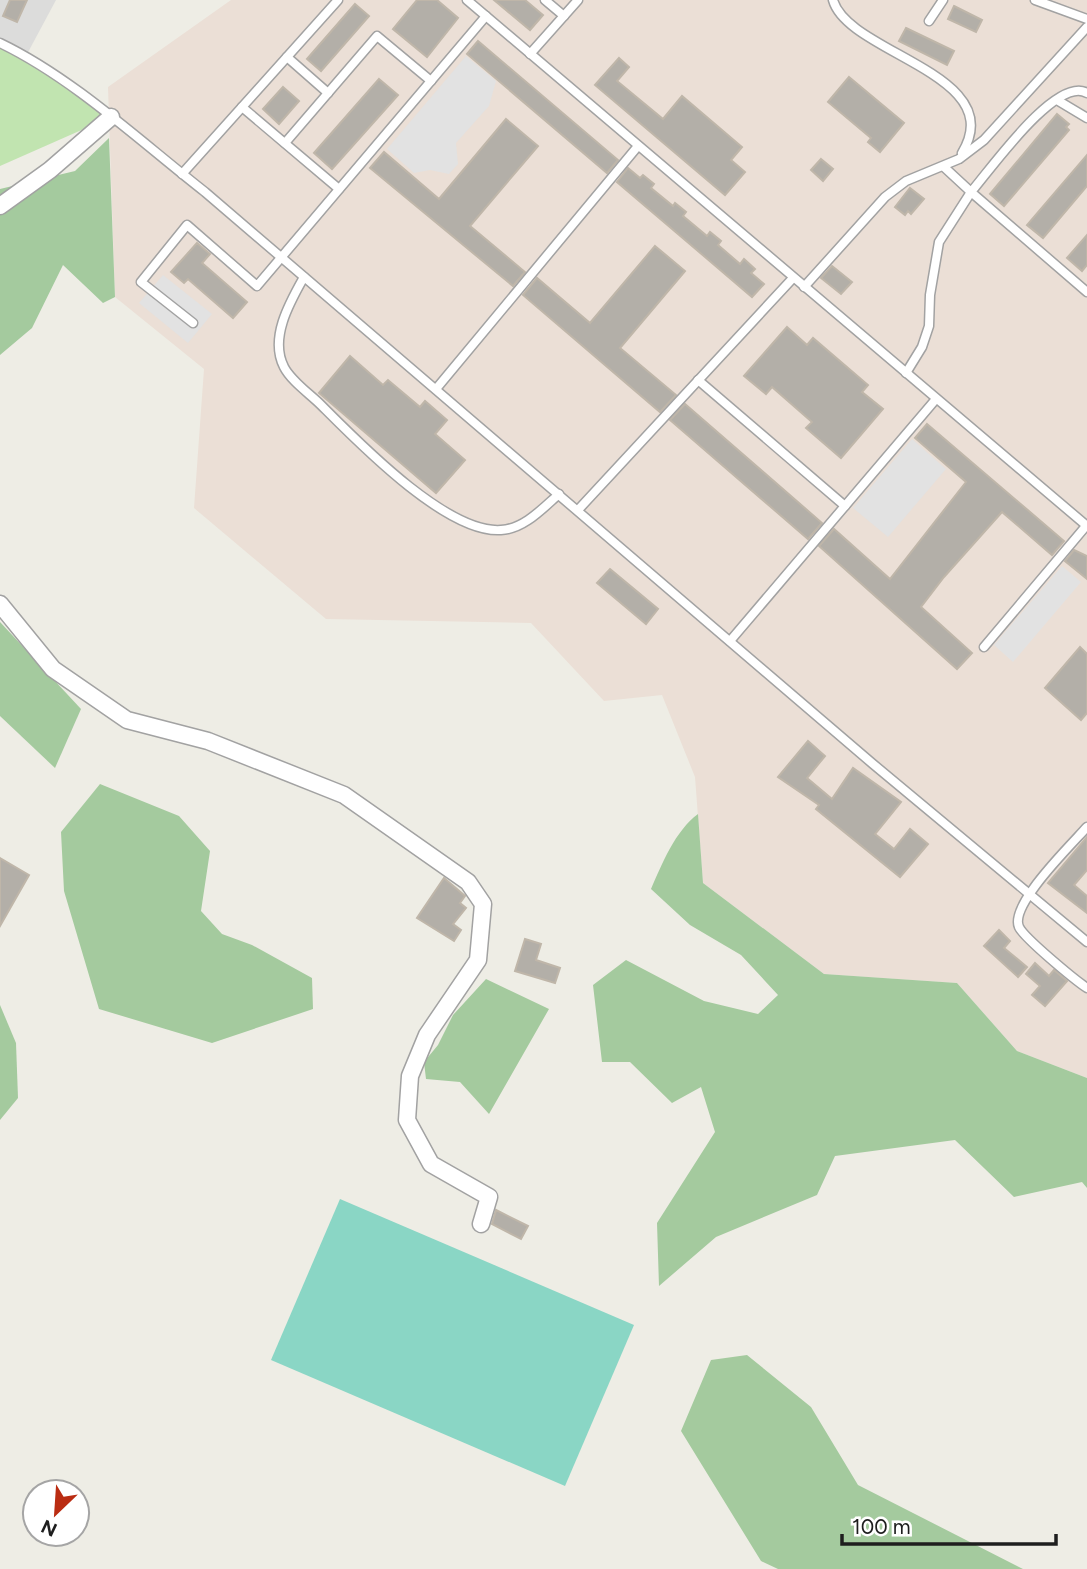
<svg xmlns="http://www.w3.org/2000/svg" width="1087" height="1569" font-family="Figtree,sans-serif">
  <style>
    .residential { fill: #dcdcdb }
    .military { fill: #ebdfd6 }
    .grass { fill: #c1e4b0 }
    .forest { fill: #a4ca9e }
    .pitch { fill: #8ad6c5 }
    .parking { fill: #e2e2e2 }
    .building { fill: #b3afa8; stroke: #bfb6a9; stroke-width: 2 }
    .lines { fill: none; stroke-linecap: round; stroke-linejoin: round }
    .lane-casing { stroke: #a2a2a2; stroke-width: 11 }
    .street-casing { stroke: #a2a2a2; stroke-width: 19 }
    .lane { stroke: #fff; stroke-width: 8 }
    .street { stroke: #fff; stroke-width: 16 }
  </style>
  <rect width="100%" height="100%" fill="#eeede5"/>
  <polygon class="residential" points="0,0 56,0 26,56 0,43"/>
  <polygon class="military" points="231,0 1087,0 1087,1078 1017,1051 957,983 824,974 703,883 695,777 662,695 604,701 531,623 326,619 194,508 204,369 115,297 108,87"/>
  <polygon class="grass" points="0,43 111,117 0,166"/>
  <g class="forest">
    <polygon points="109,138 115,297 103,303 63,265 32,328 0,355 0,189 75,171"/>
    <polygon points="0,622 81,709 55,768 0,716"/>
    <polygon points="100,784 179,816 210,851 201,911 222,934 252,945 312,978 313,1009 212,1043 99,1009 64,891 61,832"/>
    <path d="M698,814L703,883L824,974L957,983L1017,1051L1087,1078V1188L1082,1182L1014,1197L955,1140L835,1156L817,1195L716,1237L659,1286L657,1223L715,1132L701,1087L672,1103L630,1062H602L593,985L626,960L704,1001L758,1014L778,995L741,955L690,925L651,889C662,864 675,831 698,814Z"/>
    <polygon points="486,979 549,1009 489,1114 460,1082 426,1079 424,1062 438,1045 453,1015"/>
    <polygon points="0,1005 16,1043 18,1098 0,1120"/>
    <polygon points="747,1355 811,1407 858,1485 1023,1569 778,1569 761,1561 681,1431 711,1360"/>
  </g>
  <polygon class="pitch" points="340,1199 634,1325 565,1486 271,1360"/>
  <g class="parking">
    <polygon points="466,56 496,81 489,106 456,143 458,164 449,174 430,170 414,173 387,149"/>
    <polygon points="163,275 212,314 188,343 139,303"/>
    <polygon points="912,439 946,469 888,537 853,508"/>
    <polygon points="1062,566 1081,582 1013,662 994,645"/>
  </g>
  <g class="building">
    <polygon points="10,0 27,0 17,22 3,16"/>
    <polygon points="417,0 437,0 458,18 427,57 393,29"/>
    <polygon points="494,0 525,0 543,15 530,30"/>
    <polygon points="355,4 369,16 321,71 307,59"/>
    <polygon points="954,6 982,20 976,32 948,19"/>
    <polygon points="906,28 954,51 947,65 899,41"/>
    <polygon points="478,41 618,160 607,173 467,54"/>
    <polygon points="619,58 629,67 617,81 663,119 682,96 742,147 731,160 745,172 725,195 595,85"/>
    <polygon points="849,77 904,123 880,152 868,142 871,138 828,102"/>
    <polygon points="379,79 398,95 332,169 314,153"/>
    <polygon points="283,87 299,101 279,124 263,109"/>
    <polygon points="1057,114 1069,124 1066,127 1069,130 1004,206 990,194"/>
    <polygon points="506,119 538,146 470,226 525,272 513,286 370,168 384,152 439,199"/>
    <polygon points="1087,155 1087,186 1043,238 1027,225"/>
    <polygon points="821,159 833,169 823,181 811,170"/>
    <polygon points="628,168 640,178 643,175 654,184 651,188 673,206 675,203 686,212 683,216 707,236 710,232 721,241 718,245 740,264 744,259 755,269 751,273 764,284 752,297 617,182"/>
    <polygon points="910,188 924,199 911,214 908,211 905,215 895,207"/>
    <polygon points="1087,235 1087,265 1082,271 1067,258"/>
    <polygon points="197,243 210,254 202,263 247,302 233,318 188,279 184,283 171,272"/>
    <polygon points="655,246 685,271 620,348 676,395 660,412 523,295 537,278 590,323"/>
    <polygon points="832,266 852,282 841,294 821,278"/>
    <polygon points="787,327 807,345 813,338 868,385 862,392 883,409 841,458 806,428 812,422 772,387 766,394 744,376"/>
    <polygon points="350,356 383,385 388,380 420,407 425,401 447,420 435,434 465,460 436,493 319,393"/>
    <polygon points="685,404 822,523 808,539 670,420"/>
    <polygon points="927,424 1064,541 1052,555 1002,512 944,577 921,607 972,653 957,669 819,546 834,529 890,579 966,482 915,438"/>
    <polygon points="1074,550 1087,556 1087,579 1065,561"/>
    <polygon points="610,569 658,609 646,624 597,583"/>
    <polygon points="1080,647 1087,654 1087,713 1081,720 1045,688"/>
    <polygon points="808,741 825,756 807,778 832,799 853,768 901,802 875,834 894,849 910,829 928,844 900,877 816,809 819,805 778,777"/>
    <polygon points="1087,837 1087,870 1074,885 1087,896 1087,913 1048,883"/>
    <polygon points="0,858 29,875 0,926"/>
    <polygon points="444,878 465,896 460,903 466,908 453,924 461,930 454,941 417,918"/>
    <polygon points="999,930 1010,941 1004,948 1027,967 1018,977 984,946"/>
    <polygon points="525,939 541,944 536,960 560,968 555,983 515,971"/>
    <polygon points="1035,963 1049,976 1054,970 1067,981 1045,1006 1032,995 1040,986 1026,974"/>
    <polygon points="496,1210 528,1226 521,1239 492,1224"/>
  </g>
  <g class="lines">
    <g class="lane-casing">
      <g id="lane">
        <polyline points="467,0 1087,526"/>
        <polyline points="545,0 564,16"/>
        <path d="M833,0C848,54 1010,74 962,153"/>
        <polyline points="1035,0 1087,19"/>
        <polyline points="929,21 943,0"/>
        <path d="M0,43C73,78 141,142 205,192L873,764L1087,942"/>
        <polyline points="530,54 578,0"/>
        <polyline points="287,57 328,93"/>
        <path d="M1087,93C1057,75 990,170 971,192L1087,292"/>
        <polyline points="1057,100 1087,118"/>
        <polyline points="242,107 339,189"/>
        <polyline points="285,143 377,36 431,81"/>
        <polyline points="182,174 338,0"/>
        <path d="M304,277C290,302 269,338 284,367C291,381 310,394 321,405C358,442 447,534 501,530C524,529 543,508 559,494"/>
        <polyline points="804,287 885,197 906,181 959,159 984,140 1087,27"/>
        <polyline points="193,323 141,282 187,225 257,286 486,16"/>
        <polyline points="906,373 922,347 929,326 930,295 939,242 971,192 944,167"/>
        <polyline points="698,380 845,506"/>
        <polyline points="436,389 638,146"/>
        <polyline points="578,510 793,278"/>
        <polyline points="730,641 936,399"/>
        <polyline points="984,647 1086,526"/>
        <path d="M1087,827C1072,844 1009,905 1019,927C1024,938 1075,980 1087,988"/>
      </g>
    </g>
    <g class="street-casing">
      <g id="street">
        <polyline points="0,206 50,170 111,117"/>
        <polyline points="0,604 53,669 127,720 208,741 344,795 468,882 483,904 478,960 427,1035 410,1076 407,1120 431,1164 489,1197 481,1224"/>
      </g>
    </g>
    <use href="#lane" class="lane"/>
    <use href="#street" class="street"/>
  </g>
  <g transform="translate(56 1513) rotate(205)"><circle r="33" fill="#ffffff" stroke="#a5a5a5" stroke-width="2"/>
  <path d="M0-5L12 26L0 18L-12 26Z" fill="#ba2c12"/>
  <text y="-10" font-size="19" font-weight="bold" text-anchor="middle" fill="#1e1e1e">N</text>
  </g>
  <path d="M842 1534v10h214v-10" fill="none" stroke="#1e1e1e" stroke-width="3.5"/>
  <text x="852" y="1534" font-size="21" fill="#1e1e1e" stroke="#ffffff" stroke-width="5" paint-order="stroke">100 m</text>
</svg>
